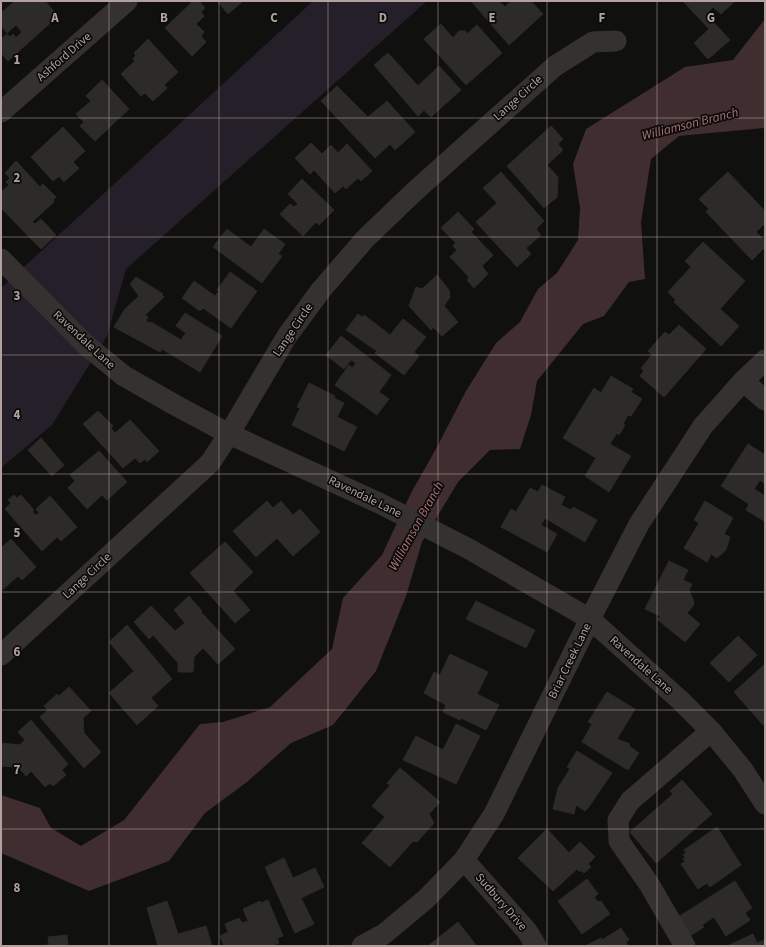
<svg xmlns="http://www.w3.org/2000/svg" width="766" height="947" font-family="'Source Sans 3',sans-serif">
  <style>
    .green { fill: #241f28 }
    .water { fill: #402d2f }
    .building { fill: #2d2b2a; stroke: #2c2a29 }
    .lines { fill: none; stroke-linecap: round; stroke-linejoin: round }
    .minor { stroke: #353130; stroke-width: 21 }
    .grid { fill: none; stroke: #b2a29f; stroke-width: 1; stroke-opacity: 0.55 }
    .labels { text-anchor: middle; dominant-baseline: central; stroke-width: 3.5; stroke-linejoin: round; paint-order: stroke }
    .street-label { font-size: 12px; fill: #b2a29f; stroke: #0b0b0a }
    .water-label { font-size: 13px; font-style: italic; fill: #af7479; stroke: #0b0b0a }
    .grid-label { font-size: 13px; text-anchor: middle; font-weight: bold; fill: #b2a29f; stroke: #0b0b0a; stroke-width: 3.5; stroke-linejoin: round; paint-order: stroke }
  </style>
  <rect width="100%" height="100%" fill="#10100f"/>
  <polygon class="green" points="313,1 427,1 126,269 107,336 52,425 1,468 1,288"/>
  <polygon class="water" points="765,19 765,128 679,136 651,159 641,222 645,279 629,282 604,316 583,324 537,381 531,415 520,449 490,450 458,482 422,542 406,596 376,671 333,725 291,743 247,782 205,813 169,861 89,891 1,853 1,795 40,808 51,828 81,846 124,820 200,724 223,722 270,707 332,649 343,598 382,555 411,493 437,447 466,391 496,343 520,322 538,289 557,273 578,240 580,208 573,164 586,129 685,67 733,60"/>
  <g class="building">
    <polygon points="15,1 45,1 58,16 8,61 1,53 1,39 7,34 10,37 13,34 16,38 22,32 16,25 7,33 1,26 1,13"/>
    <polygon points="193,1 199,1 205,8 201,12 204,16 196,24 204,32 201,36 206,42 192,56 165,28"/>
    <polygon points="217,1 243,1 228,14"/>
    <polygon points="471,1 499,1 505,7 511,1 531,1 543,14 509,45"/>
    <polygon points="683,1 735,1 721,14 713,7 706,14 730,40 708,59 694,43 709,29"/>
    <polygon points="441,24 453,38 459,31 465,31 467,34 477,25 502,53 466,85 424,39"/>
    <polygon points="148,39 178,72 164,85 167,88 153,101 145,93 141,96 121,74 135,61 133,59 136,55 134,53"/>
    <polygon points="388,53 418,86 439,66 461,90 431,117 424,110 418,116 374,65"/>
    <polygon points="102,80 129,109 95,141 80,126 84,122 76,114 91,101 86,96"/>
    <polygon points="337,86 368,117 387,101 415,132 395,150 390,144 375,158 321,101"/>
    <polygon points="551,126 563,139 558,144 563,150 547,165 558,177 557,197 544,208 507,166"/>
    <polygon points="63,127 85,151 73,162 79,168 64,182 59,176 53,181 31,157"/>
    <polygon points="311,143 322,154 331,145 338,153 347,144 372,171 361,181 358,178 346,189 343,186 335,193 314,170 310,174 295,158"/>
    <polygon points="16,161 40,187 43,184 56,197 53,200 54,202 32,222 35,224 41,219 56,235 41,249 1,208 1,192 9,185 6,182 10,178 5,173"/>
    <polygon points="501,172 544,221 536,229 541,235 526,248 531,254 517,267 476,222 497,203 483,188"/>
    <polygon points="728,172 765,211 765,223 756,232 765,241 765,247 752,260 706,212 709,209 699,199"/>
    <polygon points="302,179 334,210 319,225 316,222 303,236 280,214 290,204 294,207 298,204 288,194"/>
    <polygon points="458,212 474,229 471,232 493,255 482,266 488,274 474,288 467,280 469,277 450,257 457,250 453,246 456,243 441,228"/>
    <polygon points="227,229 251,247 264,229 285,244 278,254 282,256 262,283 213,247"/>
    <polygon points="703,242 745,281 720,309 739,326 721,346 674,302 676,300 668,292 691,267 685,261"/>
    <polygon points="230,272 257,291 231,328 203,308 200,311 182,298 194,281 215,296 219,291 217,290"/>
    <polygon points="437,275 449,290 450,297 444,306 458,322 442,336 433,327 431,330 409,306 416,287 422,289"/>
    <polygon points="136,277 163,294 162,295 164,297 145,315 148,317 146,321 150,323 151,322 181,340 186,333 176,326 185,313 222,336 200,372 162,349 160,352 114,327 125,309 139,296 130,284"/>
    <polygon points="358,314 362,317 364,315 390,335 403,319 426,337 414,352 419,356 404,375 375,353 377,351 346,330"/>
    <polygon points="679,325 706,349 664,397 640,376 644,371 641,368 652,355 648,351 665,332 669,335"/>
    <polygon points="341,336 391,375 379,392 389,399 377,415 335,385 349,365 352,368 356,363 351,360 344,369 326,355"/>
    <polygon points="611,376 633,389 631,392 642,399 631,416 628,415 623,424 625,425 619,435 617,433 610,444 631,456 609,492 585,476 596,458 563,438 594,388 601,393"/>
    <polygon points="309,383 335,396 334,398 344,403 337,417 357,427 344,451 292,425 300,408 297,407"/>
    <polygon points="98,411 113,426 111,428 115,433 130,420 159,451 147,462 145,459 140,463 135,458 123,468 83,424"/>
    <polygon points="41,438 64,465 52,476 28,450"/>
    <polygon points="748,444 765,455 765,484 760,480 754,489 765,496 765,519 764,521 746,510 749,504 721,486"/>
    <polygon points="99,451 127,482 107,500 102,495 87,509 68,488 75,481 70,475"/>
    <polygon points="542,485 565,497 561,505 571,510 573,507 597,520 585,542 545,518 541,525 557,534 547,552 501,527 511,509 516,512 530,488 538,492"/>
    <polygon points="14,495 17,498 21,495 34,510 32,512 36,515 39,513 36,509 50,496 77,527 61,541 57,537 42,551 5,509 11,503 8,500"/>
    <polygon points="267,501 273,508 281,501 293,515 300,509 320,532 293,556 277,538 256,557 233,531"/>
    <polygon points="705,501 733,518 724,534 730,537 726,550 717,558 711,554 707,562 684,548 699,523 694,520"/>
    <polygon points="11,539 36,567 22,580 18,576 2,590 1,589 1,548"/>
    <polygon points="225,542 253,572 233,591 250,610 235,623 190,573"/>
    <polygon points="669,561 688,570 683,580 692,584 689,590 694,602 693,606 687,613 700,624 685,642 658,620 660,616 645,609"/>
    <polygon points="189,596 202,611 201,612 235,649 218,664 203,648 194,657 193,672 178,672 178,663 153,635 149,639 134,622 151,606 175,631 185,623 174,610"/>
    <polygon points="476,601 535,630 526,648 466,619"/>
    <polygon points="127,625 172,679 151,698 158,706 137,725 109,693 134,671 109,642"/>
    <polygon points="738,636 757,655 729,682 710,663"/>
    <polygon points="450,654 488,672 477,694 499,705 486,730 461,718 460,720 443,712 446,705 424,693 434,672 440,675"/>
    <polygon points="765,664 765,724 763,725 734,692"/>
    <polygon points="69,687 91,711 83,718 84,733 101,752 84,768 40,717 48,710 44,706 57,694 59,696"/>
    <polygon points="607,692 635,709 617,739 630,744 629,746 639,753 628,770 582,742 592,724 588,722"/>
    <polygon points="31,720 68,764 62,770 66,775 53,786 50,783 45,787 31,771 26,776 18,767 1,766 1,743 20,745 25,740 18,732"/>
    <polygon points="456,724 480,736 456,784 403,760 416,736 443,750"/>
    <polygon points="577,751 612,773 588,808 585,811 576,805 574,814 553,809 558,788 570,769 567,767"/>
    <polygon points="400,768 440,802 429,814 434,823 417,842 413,841 390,867 362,843 385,817 372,806 390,785 387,783"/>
    <polygon points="682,780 712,814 656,863 630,832 673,794 670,791"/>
    <polygon points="717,827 741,865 710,887 707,883 698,889 681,864 685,862 683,859 685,857 683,855 686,853 684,850"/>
    <polygon points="547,829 569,853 580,842 595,857 588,864 591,867 584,873 581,870 580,872 577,869 553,891 518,858"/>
    <polygon points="284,858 293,878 315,868 324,887 301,898 314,924 295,933 265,867"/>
    <polygon points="587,879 598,894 594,897 598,902 601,901 610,914 582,934 558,901"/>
    <polygon points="735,881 752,908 745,913 750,920 726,936 714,917 702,925 704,927 687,938 675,919"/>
    <polygon points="268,900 283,936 277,938 279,943 272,946 224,946 220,936 228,932 225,924 239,918 242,923 248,921 243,909 260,901 261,903"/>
    <polygon points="167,901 178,934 206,926 212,946 158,946 147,908"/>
    <polygon points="458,922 476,945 475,946 428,946"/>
    <polygon points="621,928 629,940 626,942 628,946 587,945 601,938 602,940"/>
    <polygon points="753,934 757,943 764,940 765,946 727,946"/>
    <polygon points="67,935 68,946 35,946 49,945 48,937"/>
  </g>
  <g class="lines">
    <g class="minor">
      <polyline points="1,112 127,1"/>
      <polyline points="1,259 86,345 124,376 175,405 229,434 381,504 469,549 590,619 681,701 711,731 743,770 765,804"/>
      <polyline points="743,381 765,400"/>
      <polyline points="1,655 210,463 229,434 287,336 321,290 365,239 415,191 555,66 593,42 616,41"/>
      <polyline points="464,860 527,931 536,946"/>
      <polyline points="362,946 384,934 426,899 464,860 494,814 590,619 639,524 703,426 743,381 765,360"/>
      <polyline points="685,946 649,884 619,841 618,820 630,801 711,731"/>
    </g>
  </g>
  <path class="grid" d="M109,1V946M219,1V946M328,1V946M438,1V946M547,1V946M657,1V946M1,118H765M1,237H765M1,355H765M1,474H765M1,592H765M1,710H765M1,829H765"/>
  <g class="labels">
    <g class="street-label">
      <text transform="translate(64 57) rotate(-41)">Ashford Drive</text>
      <text transform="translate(518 98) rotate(-42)">Lange Circle</text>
      <text transform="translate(293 330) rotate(-56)">Lange Circle</text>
      <text transform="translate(84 340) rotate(43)">Ravendale Lane</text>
      <text transform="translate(365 497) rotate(26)">Ravendale Lane</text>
      <text transform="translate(87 576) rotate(-43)">Lange Circle</text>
      <text transform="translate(570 661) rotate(-64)">Briar Creek Lane</text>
      <text transform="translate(641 665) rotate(42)">Ravendale Lane</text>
      <text transform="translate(501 902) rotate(49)">Sudbury Drive</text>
    </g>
    <g class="water-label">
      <text transform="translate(690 124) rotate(-14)">Williamson Branch</text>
      <text transform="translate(416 526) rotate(-61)">Williamson Branch</text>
    </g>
  </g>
  <g class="grid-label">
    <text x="55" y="22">A</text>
    <text x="164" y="22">B</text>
    <text x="274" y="22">C</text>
    <text x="383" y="22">D</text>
    <text x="492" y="22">E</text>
    <text x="602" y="22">F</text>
    <text x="711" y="22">G</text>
    <text x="17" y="64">1</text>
    <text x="17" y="182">2</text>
    <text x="17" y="300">3</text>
    <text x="17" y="419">4</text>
    <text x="17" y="537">5</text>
    <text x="17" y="656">6</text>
    <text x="17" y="774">7</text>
    <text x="17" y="892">8</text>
  </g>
  <rect width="766" height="947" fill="none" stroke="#b2a29f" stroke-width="4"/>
</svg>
